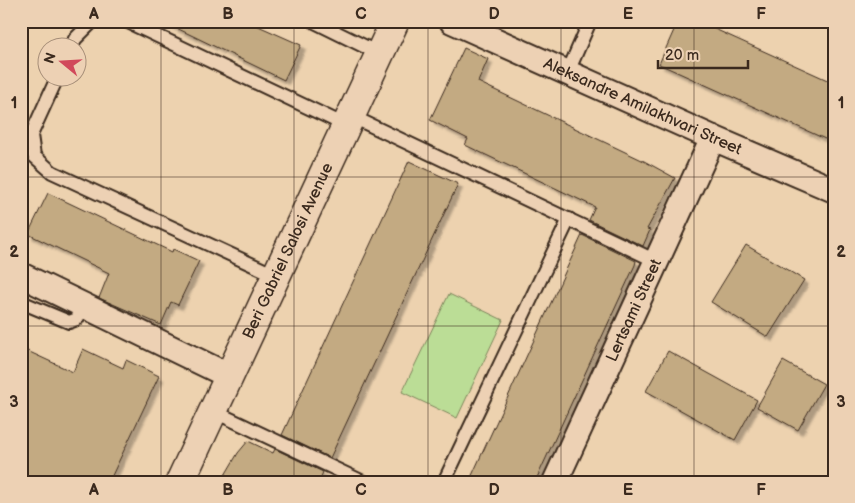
<svg xmlns="http://www.w3.org/2000/svg" width="855" height="503" font-family="'Balsamiq Sans',sans-serif">
  <style>
    .green { fill: #bbdd96; stroke: #7b845a }
    .building { fill: #c3aa82; stroke: #3b2a1e; filter: url(#shadow) }
    .lines { fill: none; stroke-linecap: round; stroke-linejoin: round }
    .service-casing { stroke: #3b2a1e; stroke-width: 16 }
    .minor-casing { stroke: #3b2a1e; stroke-width: 28 }
    .secondary-casing { stroke: #3b2a1e; stroke-width: 31 }
    .service { stroke: #edd1b4; stroke-width: 12 }
    .minor { stroke: #edd1b4; stroke-width: 24 }
    .secondary { stroke: #edd1b4; stroke-width: 28 }
    .grid { fill: none; stroke: #3b2a1e; stroke-width: 1; stroke-opacity: 0.55 }
    .labels { text-anchor: middle; dominant-baseline: central; stroke-width: 5; stroke-linejoin: round; paint-order: stroke }
    .street-label { font-size: 16px; fill: #3b2a1e; stroke: #edd1b4 }
    .neatline { fill: none; stroke: #3b2a1e; stroke-width: 2 }
    .grid-label { font-size: 16px; text-anchor: middle; font-weight: bold; fill: #3b2a1e }
  </style>
  <defs>
    <filter id="shadow"><feDropShadow dx="4.5" dy="4.5" stdDeviation="1" flood-color="#0004"/></filter>
  </defs>
  <rect width="100%" height="100%" fill="#edd2af"/>
  <filter id="ink" filterUnits="userSpaceOnUse"><feTurbulence type="fractalNoise" baseFrequency=".02" numOctaves="2"/><feDisplacementMap in="SourceGraphic" scale="10" xChannelSelector="R" yChannelSelector="G"/><feConvolveMatrix kernelMatrix="1 2 1 2 8 2 1 2 1" color-interpolation-filters="sRGB"/></filter>
  <g filter="url(#ink)">
    <polygon class="green" points="449,294 503,320 457,418 402,392"/>
    <g class="building">
      <polygon points="162,21 247,21 301,45 284,80"/>
      <polygon points="678,21 697,21 834,83 834,143 659,64"/>
      <polygon points="464,48 488,59 478,82 644,161 675,178 647,229 650,230 643,246 589,220 595,207 465,145 468,139 430,120"/>
      <polygon points="409,161 458,184 330,458 282,435"/>
      <polygon points="48,193 172,252 173,249 199,261 178,305 171,302 161,325 99,298 109,273 28,234"/>
      <polygon points="582,235 636,261 635,265 535,482 469,482"/>
      <polygon points="746,245 804,280 768,337 711,302"/>
      <polygon points="21,348 73,372 83,349 123,368 126,360 159,376 109,482 21,482"/>
      <polygon points="668,351 757,400 735,440 646,391"/>
      <polygon points="783,361 824,384 798,430 757,407"/>
      <polygon points="248,441 273,453 275,449 323,472 319,482 221,482 238,453"/>
    </g>
    <g class="lines">
      <g class="service-casing">
        <g id="service">
          <polyline points="126,21 347,126"/>
          <polyline points="313,21 380,54"/>
          <polyline points="71,48 75,39 93,21"/>
          <polyline points="567,74 590,21"/>
          <polyline points="57,78 31,135 34,156 52,172 277,276"/>
          <polyline points="351,116 656,261"/>
          <polyline points="21,302 69,322 77,319 84,306"/>
          <polyline points="213,411 363,482"/>
          <polyline points="444,482 569,219"/>
        </g>
      </g>
      <g class="minor-casing">
        <g id="minor">
          <path id="s1" d="M452,21L713,138L834,190"/>
          <polyline points="21,275 229,376"/>
          <path id="s2" d="M555,482L713,138"/>
        </g>
      </g>
      <g class="secondary-casing">
        <g id="secondary">
          <path id="s3" d="M180,482L395,21"/>
        </g>
      </g>
      <use href="#service" class="service"/>
      <use href="#minor" class="minor"/>
      <use href="#secondary" class="secondary"/>
    </g>
  </g>
  <path class="grid" d="M161,21V482M294,21V482M428,21V482M561,21V482M694,21V482M21,177H834M21,326H834"/>
  <g class="labels">
    <g class="street-label">
      <text stroke="none"><textPath href="#s1" startOffset="209">Aleksandre Amilakhvari Street</textPath></text>
      <text stroke="none"><textPath href="#s3" startOffset="255">Beri Gabriel Salosi Avenue</textPath></text>
      <text stroke="none"><textPath href="#s2" startOffset="189">Lertsami Street</textPath></text>
    </g>
  </g>
  <rect width="855" height="503" fill="none" stroke="#edd1b4" stroke-width="55"/>
  <g transform="translate(62 62) rotate(288)"><circle r="24" fill="#edd1b4" stroke="#a68e78"/>
  <path d="M0-4L9 19L0 12L-9 19Z" fill="#d1495b"/>
  <text y="-8" font-size="14" font-weight="bold" text-anchor="middle" fill="#3b2a1e">N</text>
  </g>
  <path d="M658 60v8h90v-8" fill="none" stroke="#3b2a1e" stroke-width="2.5"/>
  <text x="665" y="60" font-size="15" fill="#3b2a1e" stroke="#edd1b4" stroke-width="4" paint-order="stroke">20 m</text>
  <rect x="28" y="28" width="800" height="448" class="neatline"/>
  <g class="grid-label">
    <text x="94" y="19">A</text>
    <text x="228" y="19">B</text>
    <text x="361" y="19">C</text>
    <text x="494" y="19">D</text>
    <text x="628" y="19">E</text>
    <text x="761" y="19">F</text>
    <text x="14" y="108">1</text>
    <text x="841" y="108">1</text>
    <text x="14" y="257">2</text>
    <text x="841" y="257">2</text>
    <text x="14" y="407">3</text>
    <text x="841" y="407">3</text>
    <text x="94" y="495">A</text>
    <text x="228" y="495">B</text>
    <text x="361" y="495">C</text>
    <text x="494" y="495">D</text>
    <text x="628" y="495">E</text>
    <text x="761" y="495">F</text>
  </g>
</svg>
